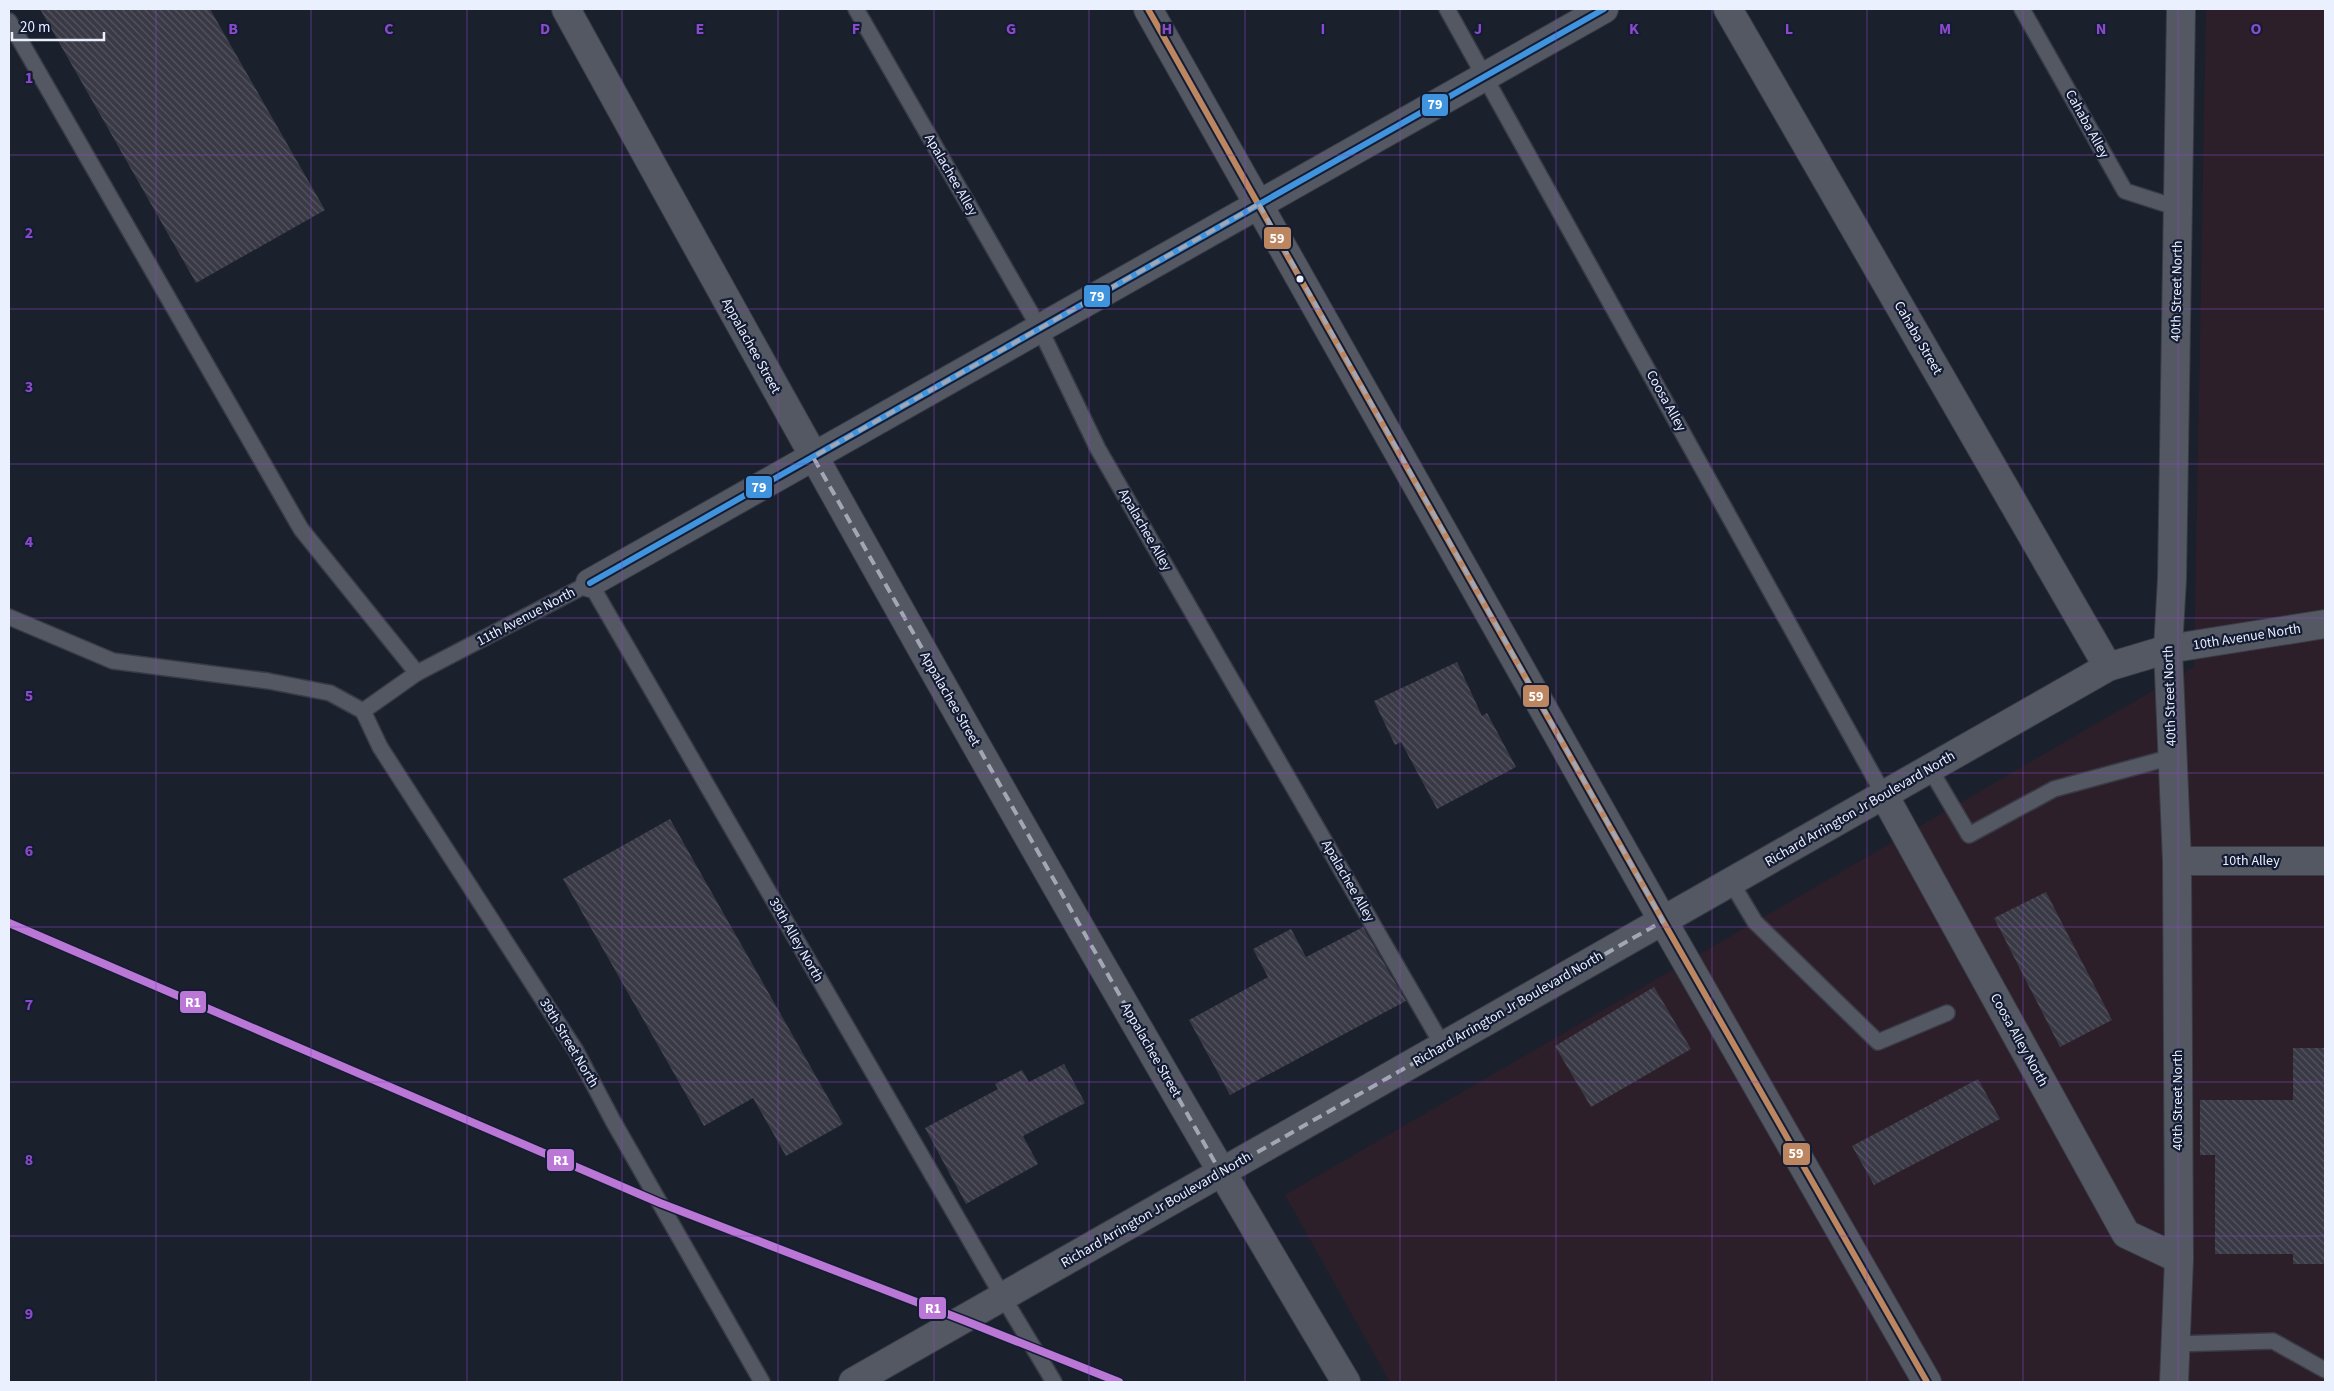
<svg xmlns="http://www.w3.org/2000/svg" width="2334" height="1391" font-family="'Source Sans 3',sans-serif">
  <style>
    .industrial { fill: #2c1f29 }
    .building { fill: url(#building-back-hatch) }
    .lines { fill: none; stroke-linecap: round; stroke-linejoin: round }
    .service-casing { stroke: #393c47; stroke-width: 18 }
    .minor-casing { stroke: #393c47; stroke-width: 30 }
    .tertiary-casing { stroke: #393c47; stroke-width: 30 }
    .service { stroke: #545863; stroke-width: 15 }
    .minor { stroke: #545863; stroke-width: 28 }
    .tertiary { stroke: #545863; stroke-width: 28 }
    .bus-1-casing { stroke: #141c34; stroke-width: 10 }
    .bus-2-casing { stroke: #141c34; stroke-width: 10 }
    .bus-1 { stroke: #bb8660; stroke-width: 6 }
    .bus-2 { stroke: #4094de; stroke-width: 6 }
    .rail-1-casing { stroke: #141c34; stroke-width: 11 }
    .rail-1 { stroke: #ba77d6; stroke-width: 8 }
    .marked { fill: none; stroke: #a2a7b5; stroke-width: 4; stroke-dasharray: 10 6; stroke-linejoin: round }
    .grid { fill: none; stroke: #8c49c8; stroke-width: 1; stroke-opacity: 0.55 }
    .bus-dot { fill: #ebf0fe; stroke: #141c34; stroke-width: 2 }
    .labels { text-anchor: middle; dominant-baseline: central; stroke-width: 4.5; stroke-linejoin: round; paint-order: stroke }
    .street-label { font-size: 14px; fill: #ebf0fe; stroke: #141c34 }
    .grid-label { font-size: 16px; text-anchor: middle; font-weight: bold; fill: #8c49c8; stroke: #141c34; stroke-width: 4.5; stroke-linejoin: round; paint-order: stroke }
    .line-badge { stroke: #141c34; stroke-width: 2 }
    .badge-label { font-size: 14px; text-anchor: middle; font-weight: bold; fill: #fff }
  </style>
  <defs>
    <pattern id="building-back-hatch" width="6" height="6" patternUnits="userSpaceOnUse" patternTransform="scale(1.25)"><rect width="6" height="6" fill="#383944"/><path d="M-1 5l2 2M0 0l6 6M5-1l2 2" fill="none" stroke="#555660"/></pattern>
  </defs>
  <rect width="100%" height="100%" fill="#1b202d"/>
  <polygon class="industrial" points="2206,9 2325,9 2325,1382 1390,1382 1285,1195 2194,667"/>
  <g class="building">
    <polygon points="40,9 210,9 325,210 196,283"/>
    <polygon points="1457,662 1482,716 1487,713 1516,767 1437,809 1401,742 1395,745 1374,701"/>
    <polygon points="670,819 843,1124 786,1156 753,1098 704,1126 563,879"/>
    <polygon points="2046,892 2112,1020 2060,1047 1994,918"/>
    <polygon points="1363,927 1406,1001 1230,1095 1189,1020 1268,977 1253,949 1291,929 1306,957"/>
    <polygon points="1654,987 1691,1049 1591,1107 1555,1046"/>
    <polygon points="2293,1048 2325,1048 2325,1264 2293,1264 2293,1254 2215,1254 2215,1155 2200,1155 2200,1100 2293,1100"/>
    <polygon points="1064,1064 1085,1103 1023,1136 1038,1164 966,1204 925,1128 998,1089 995,1084 1022,1070 1029,1082"/>
    <polygon points="1978,1079 2000,1119 1874,1185 1852,1146"/>
  </g>
  <g class="lines">
    <g class="service-casing">
      <g id="service">
        <polyline points="856,9 1040,329 1098,449 1443,1046"/>
        <polyline points="1447,9 1884,795"/>
        <polyline points="2022,9 2125,191 2178,208"/>
        <polyline points="9,21 301,529 417,673"/>
        <polyline points="9,617 113,661 268,681 330,693 363,711"/>
        <polyline points="363,711 417,673 590,583 1003,1297 1054,1382"/>
        <polyline points="363,711 380,747 576,1051 613,1121 762,1382"/>
        <polyline points="1930,769 1969,835 2054,789 2172,757"/>
        <polyline points="1731,882 1755,922 1878,1042 1947,1013"/>
        <polyline points="2176,1344 2273,1341 2325,1370"/>
      </g>
    </g>
    <g class="minor-casing">
      <g id="minor">
        <path d="M566,9C820,470 1076,930 1346,1382"/>
        <polyline points="1148,9 1663,921 1927,1382"/>
        <polyline points="1728,9 2108,667"/>
        <polyline points="590,583 1604,9"/>
        <polyline points="1884,795 2126,1234 2179,1259"/>
        <polyline points="2177,861 2325,861"/>
      </g>
    </g>
    <g class="tertiary-casing">
      <g id="tertiary">
        <polyline points="853,1382 2108,667 2168,649 2325,624"/>
        <polyline points="2174,1382 2179,1259 2177,861 2168,649 2172,579 2181,9"/>
      </g>
    </g>
    <use href="#service" class="service"/>
    <use href="#minor" class="minor"/>
    <use href="#tertiary" class="tertiary"/>
    <g class="bus-1-casing">
      <polyline id="bus-1" points="1148,9 1663,921 1927,1382"/>
    </g>
    <g class="bus-2-casing">
      <polyline id="bus-2" points="590,583 1604,9"/>
    </g>
    <use href="#bus-1" class="bus-1"/>
    <use href="#bus-2" class="bus-2"/>
    <g class="rail-1-casing">
      <polyline id="rail-1" points="9,923 660,1203 963,1320 1119,1382"/>
    </g>
    <use href="#rail-1" class="rail-1"/>
  </g>
  <path class="marked" d="M1259,204L1663,921L1221,1173L813,457Z"/>
  <path class="grid" d="M156,9V1382M311,9V1382M467,9V1382M622,9V1382M778,9V1382M934,9V1382M1089,9V1382M1245,9V1382M1400,9V1382M1556,9V1382M1712,9V1382M1867,9V1382M2023,9V1382M2178,9V1382M9,155H2325M9,309H2325M9,464H2325M9,618H2325M9,773H2325M9,927H2325M9,1082H2325M9,1236H2325"/>
  <circle class="bus-dot" cx="1300" cy="279" r="4.5"/>
  <g class="labels">
    <g class="street-label">
      <text transform="translate(2087 124) rotate(61)">Cahaba Alley</text>
      <text transform="translate(951 175) rotate(60)">Apalachee Alley</text>
      <text transform="translate(2177 291) rotate(-89)">40th Street North</text>
      <text transform="translate(1918 338) rotate(60)">Cahaba Street</text>
      <text transform="translate(751 346) rotate(61)">Appalachee Street</text>
      <text transform="translate(1666 401) rotate(61)">Coosa Alley</text>
      <text transform="translate(1145 530) rotate(60)">Apalachee Alley</text>
      <text transform="translate(526 617) rotate(-28)">11th Avenue North</text>
      <text transform="translate(2247 637) rotate(-9)">10th Avenue North</text>
      <text transform="translate(2170 696) rotate(-92)">40th Street North</text>
      <text transform="translate(950 699) rotate(60)">Appalachee Street</text>
      <text transform="translate(1860 809) rotate(-30)">Richard Arrington Jr Boulevard North</text>
      <text x="2251" y="861">10th Alley</text>
      <text transform="translate(1348 881) rotate(60)">Apalachee Alley</text>
      <text transform="translate(796 940) rotate(60)">39th Alley North</text>
      <text transform="translate(1508 1009) rotate(-30)">Richard Arrington Jr Boulevard North</text>
      <text transform="translate(2019 1040) rotate(61)">Coosa Alley North</text>
      <text transform="translate(569 1043) rotate(59)">39th Street North</text>
      <text transform="translate(1151 1050) rotate(60)">Appalachee Street</text>
      <text transform="translate(2178 1100) rotate(-90)">40th Street North</text>
      <text transform="translate(1156 1210) rotate(-30)">Richard Arrington Jr Boulevard North</text>
    </g>
  </g>
  <g class="grid-label">
    <text x="233" y="34">B</text>
    <text x="389" y="34">C</text>
    <text x="545" y="34">D</text>
    <text x="700" y="34">E</text>
    <text x="856" y="34">F</text>
    <text x="1011" y="34">G</text>
    <text x="1167" y="34">H</text>
    <text x="1323" y="34">I</text>
    <text x="1478" y="34">J</text>
    <text x="1634" y="34">K</text>
    <text x="1789" y="34">L</text>
    <text x="1945" y="34">M</text>
    <text x="2101" y="34">N</text>
    <text x="2256" y="34">O</text>
    <text x="29" y="83">1</text>
    <text x="29" y="238">2</text>
    <text x="29" y="392">3</text>
    <text x="29" y="547">4</text>
    <text x="29" y="701">5</text>
    <text x="29" y="856">6</text>
    <text x="29" y="1010">7</text>
    <text x="29" y="1165">8</text>
    <text x="29" y="1319">9</text>
  </g>
  <g class="line-badge">
    <rect x="1421" y="93" width="28" height="24" rx="5" fill="#4094de"/>
    <rect x="1263" y="226" width="29" height="24" rx="5" fill="#bb8660"/>
    <rect x="1083" y="284" width="28" height="24" rx="5" fill="#4094de"/>
    <rect x="745" y="475" width="28" height="24" rx="5" fill="#4094de"/>
    <rect x="1522" y="684" width="28" height="24" rx="5" fill="#bb8660"/>
    <rect x="179" y="990" width="28" height="24" rx="5" fill="#ba77d6"/>
    <rect x="1782" y="1142" width="29" height="24" rx="5" fill="#bb8660"/>
    <rect x="546" y="1148" width="29" height="24" rx="5" fill="#ba77d6"/>
    <rect x="918" y="1296" width="29" height="24" rx="5" fill="#ba77d6"/>
  </g>
  <g class="badge-label">
    <text x="1435" y="109">79</text>
    <text x="1277" y="243">59</text>
    <text x="1097" y="301">79</text>
    <text x="759" y="492">79</text>
    <text x="1536" y="701">59</text>
    <text x="193" y="1007">R1</text>
    <text x="1796" y="1158">59</text>
    <text x="561" y="1165">R1</text>
    <text x="933" y="1313">R1</text>
  </g>
  <rect width="2334" height="1391" fill="none" stroke="#ebf0fe" stroke-width="20"/>
  <path d="M12 32v8h92v-8" fill="none" stroke="#ebf0fe" stroke-width="2.5"/>
  <text x="20" y="32" font-size="15" fill="#ebf0fe" stroke="#141c34" stroke-width="4" paint-order="stroke">20 m</text>
</svg>
